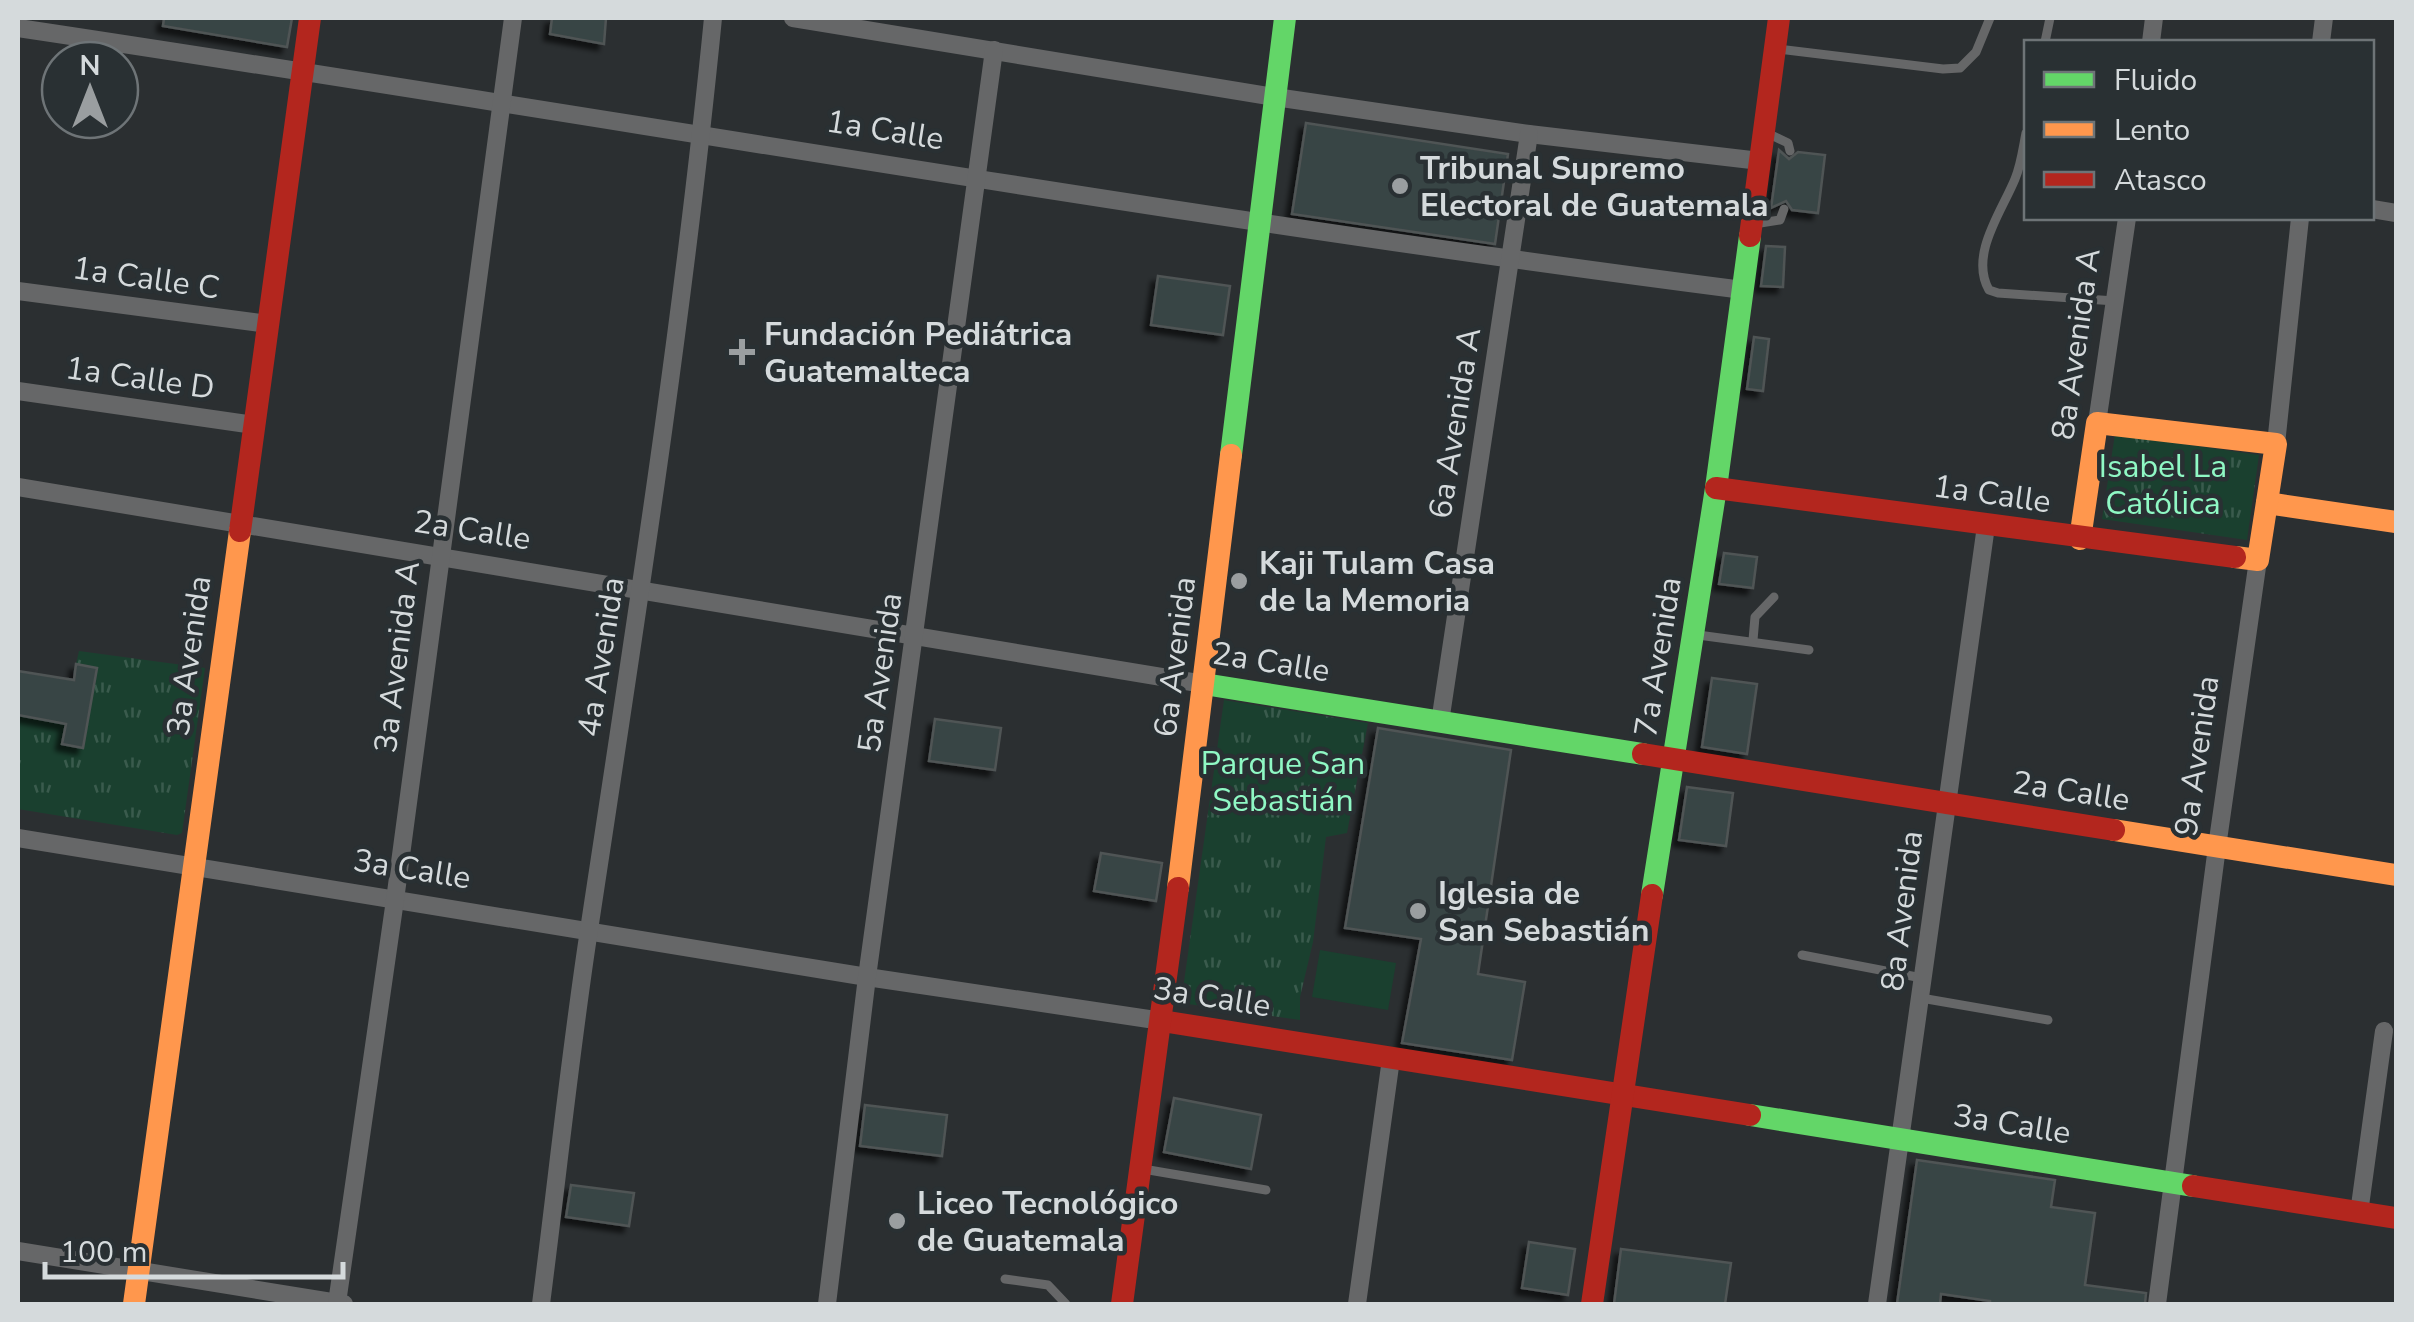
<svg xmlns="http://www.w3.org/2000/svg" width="2414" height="1322" font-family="'Nunito Sans',sans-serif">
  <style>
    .grass { fill: url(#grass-tufts) }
    .pitch { fill: #1a402f }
    .building { fill: #394545; stroke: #505455; stroke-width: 2.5; filter: url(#shadow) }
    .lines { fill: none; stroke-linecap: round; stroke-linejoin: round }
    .lane { stroke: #666768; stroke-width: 9 }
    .street { stroke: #666768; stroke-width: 18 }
    .fast { stroke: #63d668; stroke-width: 22 }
    .slow { stroke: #ff974d; stroke-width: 22 }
    .jam { stroke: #b3261e; stroke-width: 22 }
    .poi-dot { fill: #9a9ea0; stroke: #293033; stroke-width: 4 }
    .labels { text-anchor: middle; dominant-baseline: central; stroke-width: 9; stroke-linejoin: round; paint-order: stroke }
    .street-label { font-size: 32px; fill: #d5dadc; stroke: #293033 }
    .poi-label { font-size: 32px; font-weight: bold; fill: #d5dadc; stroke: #293033; text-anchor: start }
    .park-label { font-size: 32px; fill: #8ff8c4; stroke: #293033 }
  </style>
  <defs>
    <pattern id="grass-tufts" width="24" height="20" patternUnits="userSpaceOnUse" patternTransform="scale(2.5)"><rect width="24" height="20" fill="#1a402f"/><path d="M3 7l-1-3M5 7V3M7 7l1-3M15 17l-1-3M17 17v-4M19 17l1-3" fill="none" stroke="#3a5b4d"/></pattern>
    <filter id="shadow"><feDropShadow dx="-6" dy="6" stdDeviation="2.5" flood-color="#0009"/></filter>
  </defs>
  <rect width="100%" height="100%" fill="#2b2f31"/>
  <g class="grass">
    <polygon points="2115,434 2259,455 2247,540 2102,519"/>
    <polygon points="79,651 205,668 182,833 177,835 18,809 18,715 66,724 62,744 83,748 97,668 76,664"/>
    <polygon points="1224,700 1368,723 1347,833 1326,837 1313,942 1300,997 1300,1020 1181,1003"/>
  </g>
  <polygon class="pitch" points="1320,950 1396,963 1388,1010 1312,997"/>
  <g class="building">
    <polygon points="164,18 292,18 287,47 163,26"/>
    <polygon points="552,18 606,18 604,44 550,34"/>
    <polygon points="1306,123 1508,154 1495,244 1292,214"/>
    <polygon points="1779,150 1789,159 1798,152 1825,155 1818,213 1792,210 1786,201 1771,208"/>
    <polygon points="1766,246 1785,247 1783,287 1761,286"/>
    <polygon points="1158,276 1230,286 1223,335 1151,325"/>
    <polygon points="1754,337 1769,339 1763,391 1747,389"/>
    <polygon points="1724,553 1757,557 1753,588 1719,584"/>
    <polygon points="76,664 97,668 83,748 62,744 66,724 18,715 18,671 74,680"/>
    <polygon points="1712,678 1757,684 1747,754 1702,747"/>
    <polygon points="935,719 1001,728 995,770 929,761"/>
    <polygon points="1378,728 1511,750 1478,974 1525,982 1512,1060 1402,1043 1421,939 1345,928"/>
    <polygon points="1687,787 1733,793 1726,846 1679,840"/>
    <polygon points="1101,853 1162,863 1156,901 1094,891"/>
    <polygon points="1174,1098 1261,1115 1251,1169 1164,1152"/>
    <polygon points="865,1105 947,1115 942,1156 860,1146"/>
    <polygon points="1917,1160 2055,1180 2051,1207 2095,1213 2085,1285 2146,1293 2145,1304 1990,1304 1990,1301 1941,1294 1940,1304 1897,1304"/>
    <polygon points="571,1185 634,1193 629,1226 566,1217"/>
    <polygon points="1529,1242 1575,1249 1568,1295 1522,1288"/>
    <polygon points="1621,1249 1731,1263 1725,1304 1614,1304"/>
  </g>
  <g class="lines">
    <g class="lane">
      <polyline points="2045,42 2050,18"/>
      <polyline points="1778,49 1943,69 1960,68 1976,52 1990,18"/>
      <polyline points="1767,133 1788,143 1790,151"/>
      <path d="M2026,133C2023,148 2021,165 2015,179C2002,211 1969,255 1989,290L1998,293L2115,301"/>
      <polyline points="1754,224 1780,220 1784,209"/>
      <polyline points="1698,635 1809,650"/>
      <polyline points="1753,640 1755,617 1774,597"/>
      <polyline points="1802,955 1922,978"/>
      <polyline points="1921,998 2048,1020"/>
      <polyline points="1143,1169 1266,1190"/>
      <polyline points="1005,1279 1048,1285 1066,1304"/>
    </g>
    <g class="street">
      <polyline points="793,18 1275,97 1529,134 1760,161"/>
      <path d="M18,28C593,114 1166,216 1743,290"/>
      <polyline points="2151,42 2154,18"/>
      <polyline points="2321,42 2324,18"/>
      <polyline points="2372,209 2396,213"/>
      <polyline points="18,291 268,324"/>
      <polyline points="18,391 254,425"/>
      <polyline points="2097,423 2127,218"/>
      <polyline points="2276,444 2300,218"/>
      <polyline points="18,487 1204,684"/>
      <polyline points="1440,722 1529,134"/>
      <polyline points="18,838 867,977 1162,1021"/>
      <polyline points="2359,1213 2384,1031"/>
      <polyline points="18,1251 344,1304"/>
      <polyline points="337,1303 395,900 513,18"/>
      <path d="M541,1304C557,1180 570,1054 589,930C635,626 683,323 713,18"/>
      <polyline points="827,1304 867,977 994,50"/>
      <polyline points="1357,1304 1391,1059"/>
      <polyline points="1877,1304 1986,526"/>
      <polyline points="2157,1304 2217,847 2258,560"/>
    </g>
    <g class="fast">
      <polyline points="1231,455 1285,18"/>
      <polyline points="1204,684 1643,754"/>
      <polyline points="1652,895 1716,488 1750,236"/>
      <polyline points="1750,1115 2193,1186"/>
    </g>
    <g class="slow">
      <polyline points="2267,503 2396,522"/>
      <polyline points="2080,539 2097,423 2276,444 2258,560 2235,557"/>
      <polyline points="2114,830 2396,875"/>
      <polyline points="1178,888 1231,455"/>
      <polyline points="134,1304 240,531"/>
    </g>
    <g class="jam">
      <polyline points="1750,236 1779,18"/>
      <polyline points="1716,488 2235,557"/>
      <polyline points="240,531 310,18"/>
      <polyline points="1643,754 2114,830"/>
      <polyline points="1162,1021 1750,1115"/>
      <polyline points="2193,1186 2396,1218"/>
      <polyline points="1122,1304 1178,888"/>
      <polyline points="1592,1304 1652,895"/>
    </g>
  </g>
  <g class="poi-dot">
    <circle cx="1400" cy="186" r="10"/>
    <path d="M737 337h10v10h10v10h-10v10h-10v-10h-10v-10h10z"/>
    <circle cx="1239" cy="581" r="10"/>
    <circle cx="1418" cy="911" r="10"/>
    <circle cx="897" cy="1221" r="10"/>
  </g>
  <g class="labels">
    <g class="street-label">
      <text transform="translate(885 130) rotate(9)">1a Calle</text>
      <text transform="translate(146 278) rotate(8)">1a Calle C</text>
      <text transform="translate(2076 344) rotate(-82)">8a Avenida A</text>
      <text transform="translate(140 378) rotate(8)">1a Calle D</text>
      <text transform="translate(1455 423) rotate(-81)">6a Avenida A</text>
      <text transform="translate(1992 494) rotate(8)">1a Calle</text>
      <text transform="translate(472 530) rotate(9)">2a Calle</text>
      <text transform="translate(189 656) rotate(-82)">3a Avenida</text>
      <text transform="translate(397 657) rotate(-83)">3a Avenida A</text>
      <text transform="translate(601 657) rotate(-81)">4a Avenida</text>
      <text transform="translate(1175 657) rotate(-83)">6a Avenida</text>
      <text transform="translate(1658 657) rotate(-81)">7a Avenida</text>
      <text transform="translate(1271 662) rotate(9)">2a Calle</text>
      <text transform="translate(880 673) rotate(-82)">5a Avenida</text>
      <text transform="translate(2197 756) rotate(-82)">9a Avenida</text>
      <text transform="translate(2071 791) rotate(9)">2a Calle</text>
      <text transform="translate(412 869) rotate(9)">3a Calle</text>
      <text transform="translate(1902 911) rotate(-83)">8a Avenida</text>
      <text transform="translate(1212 997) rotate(9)">3a Calle</text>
      <text transform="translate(2012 1124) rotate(9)">3a Calle</text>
    </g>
    <g class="poi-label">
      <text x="1420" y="168">Tribunal Supremo<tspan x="1420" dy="37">Electoral de Guatemala</tspan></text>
      <text x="764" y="334">Fundación Pediátrica<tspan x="764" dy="37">Guatemalteca</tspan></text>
      <text x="1259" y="563">Kaji Tulam Casa<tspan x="1259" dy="37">de la Memoria</tspan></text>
      <text x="1438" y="893">Iglesia de<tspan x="1438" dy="37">San Sebastián</tspan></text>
      <text x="917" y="1203">Liceo Tecnológico<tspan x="917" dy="37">de Guatemala</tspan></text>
    </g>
    <g class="park-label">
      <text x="2163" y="466">Isabel La<tspan x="2163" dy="37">Católica</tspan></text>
      <text x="1283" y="763">Parque San<tspan x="1283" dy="37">Sebastián</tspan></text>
    </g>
  </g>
  <rect width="2414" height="1322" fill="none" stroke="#d5dadc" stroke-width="40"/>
  <rect x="2024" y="40" width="350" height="180" fill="#293033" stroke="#6e7477" stroke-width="2.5"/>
  <rect x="2044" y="72" width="50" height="15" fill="#63d668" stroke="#6e7477" stroke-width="2.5"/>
  <text x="2114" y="90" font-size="30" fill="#d5dadc">Fluido</text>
  <rect x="2044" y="122" width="50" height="15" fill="#ff974d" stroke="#6e7477" stroke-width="2.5"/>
  <text x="2114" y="140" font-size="30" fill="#d5dadc">Lento</text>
  <rect x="2044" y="172" width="50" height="15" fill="#b3261e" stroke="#6e7477" stroke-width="2.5"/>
  <text x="2114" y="190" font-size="30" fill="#d5dadc">Atasco</text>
  <g transform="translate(90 90)"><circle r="48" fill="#293033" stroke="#6e7477" stroke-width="2.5"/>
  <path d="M0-8L18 38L0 25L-18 38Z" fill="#9a9ea0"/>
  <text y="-15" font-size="28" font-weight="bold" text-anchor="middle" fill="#d5dadc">N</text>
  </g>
  <path d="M45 1262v15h298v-15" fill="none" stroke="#d5dadc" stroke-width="5"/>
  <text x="60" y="1262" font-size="30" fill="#d5dadc" stroke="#293033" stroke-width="8" paint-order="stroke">100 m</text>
</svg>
